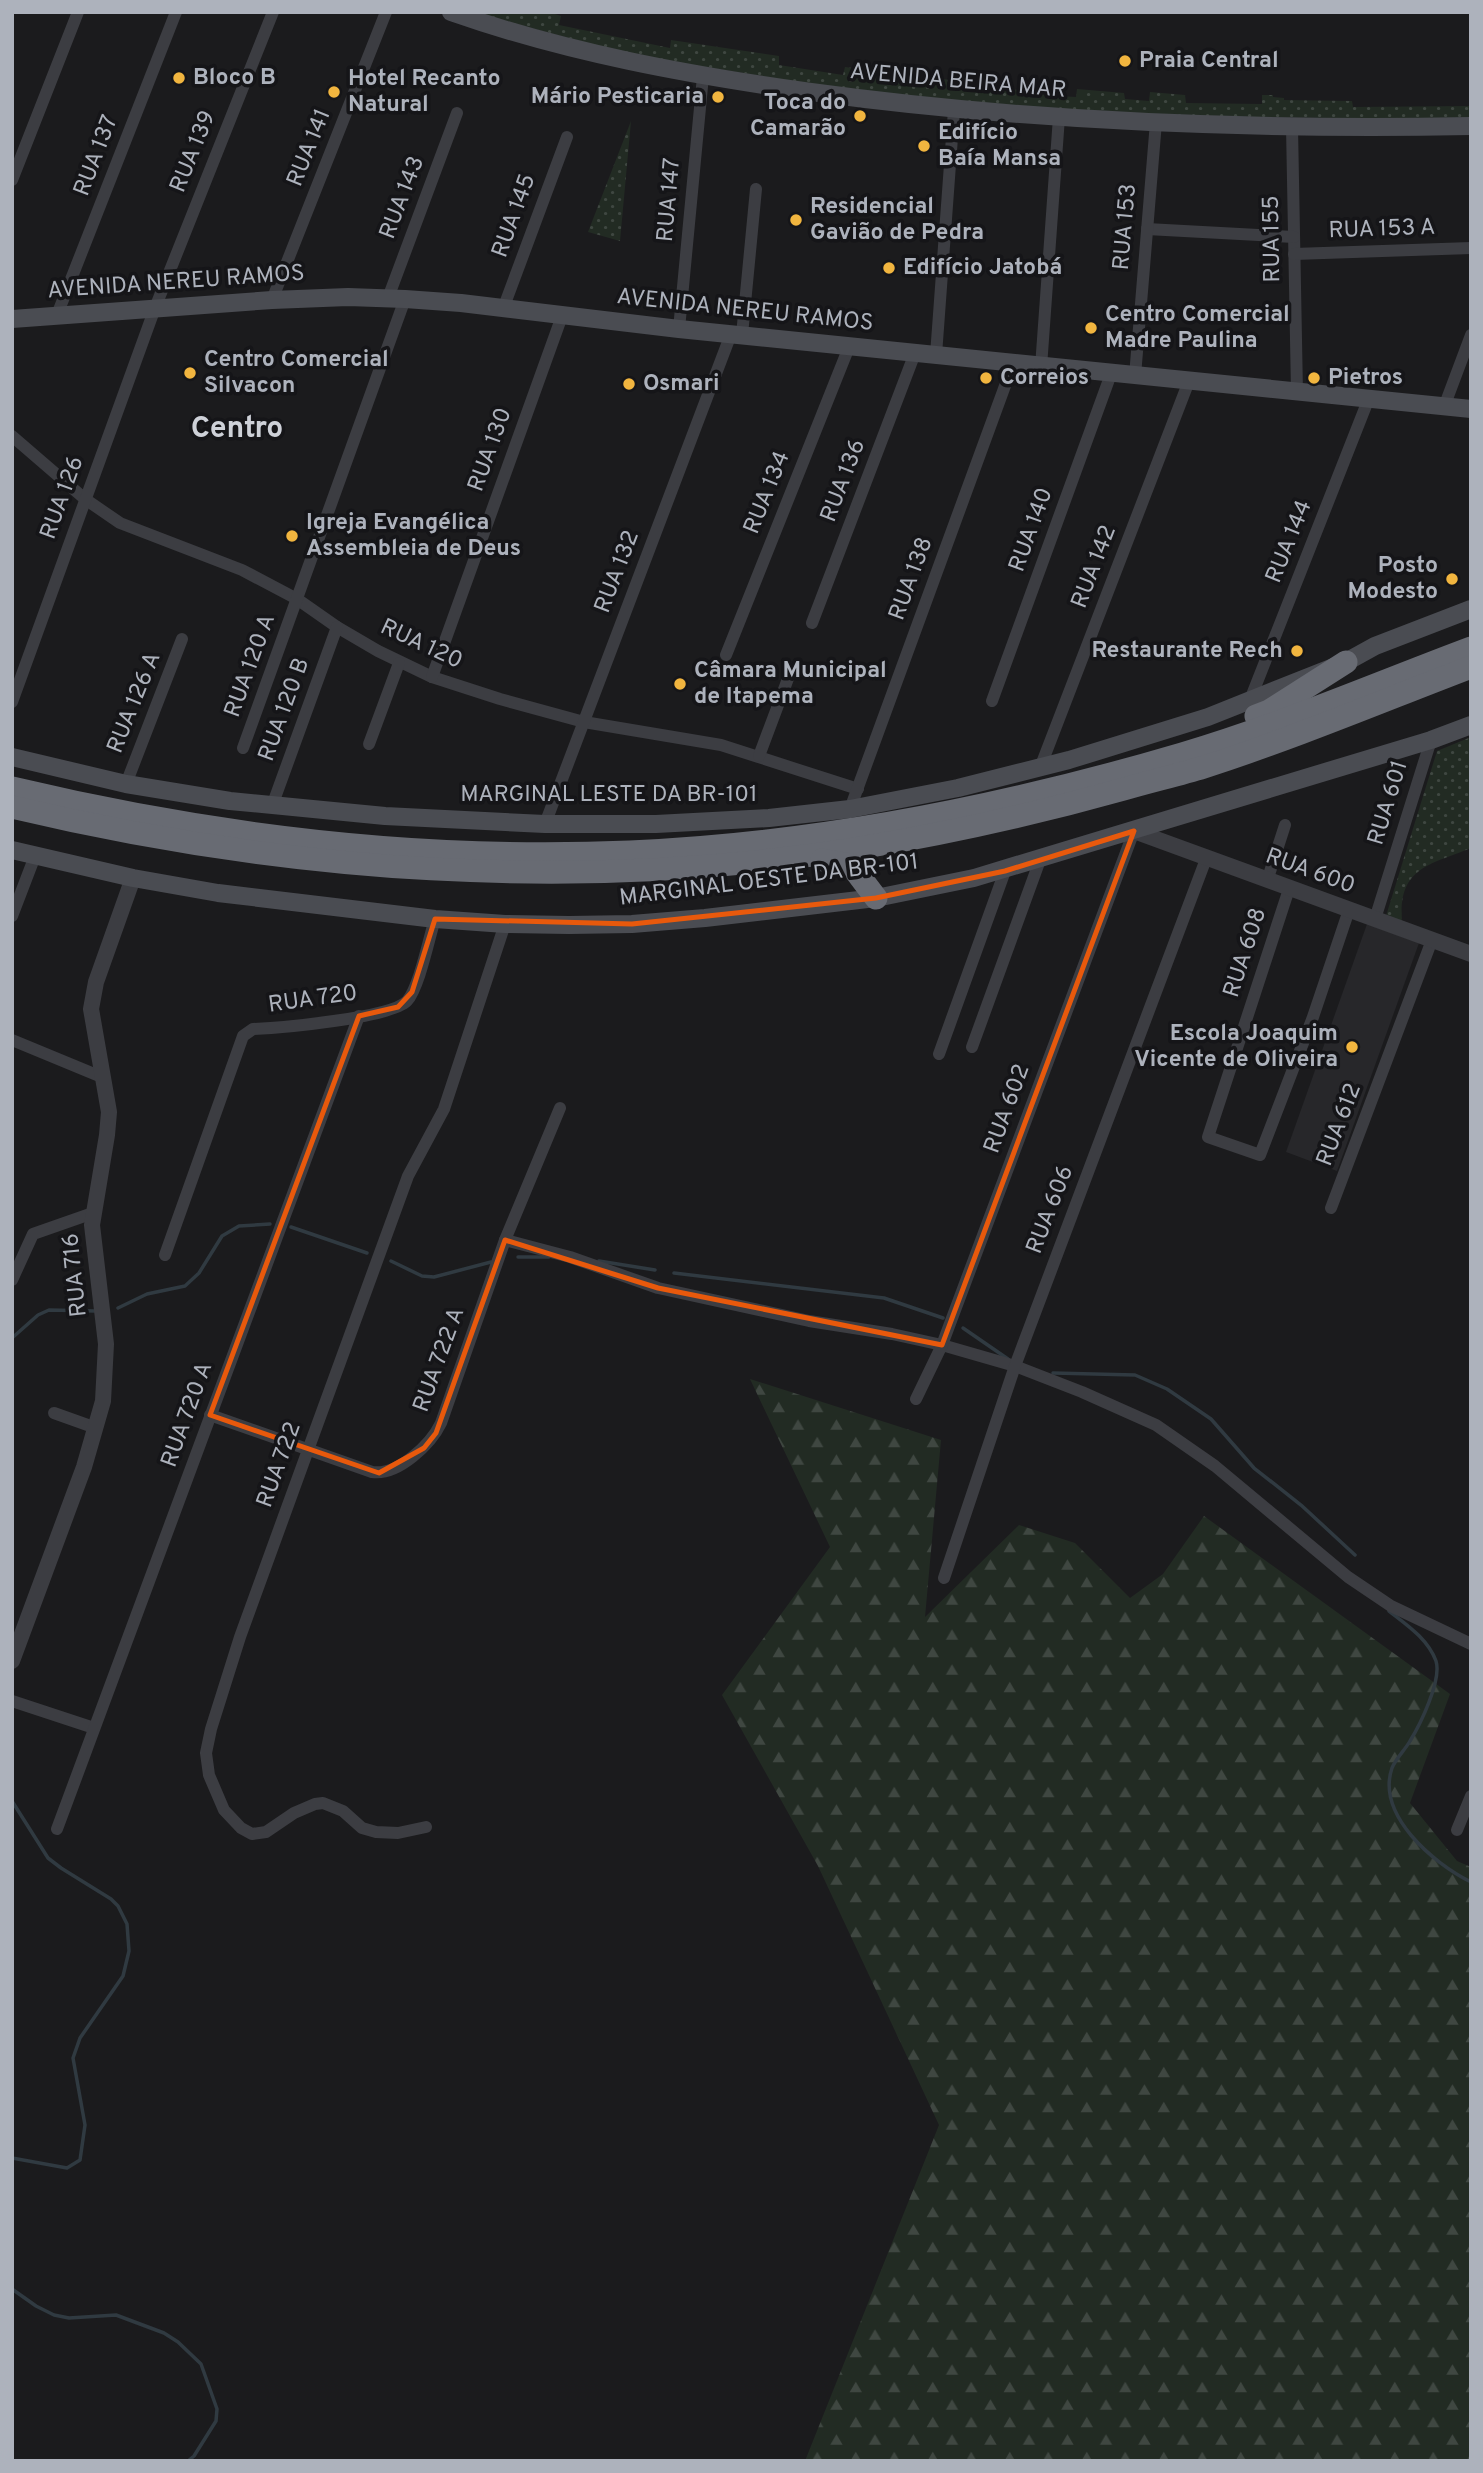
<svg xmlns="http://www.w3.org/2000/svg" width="1483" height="2473" font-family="Overpass,sans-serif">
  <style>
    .built { fill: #27272a }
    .forest { fill: url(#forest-firs) }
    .park { fill: url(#park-dots) }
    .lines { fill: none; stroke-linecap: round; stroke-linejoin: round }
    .stream { stroke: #303a41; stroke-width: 3.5 }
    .minor { stroke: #3c3d42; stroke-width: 12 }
    .tertiary { stroke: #3c3d42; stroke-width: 16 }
    .secondary { stroke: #4a4c52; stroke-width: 18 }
    .motorway { stroke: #686b73; stroke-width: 23 }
    .marked { fill: none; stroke: #e8590c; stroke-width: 5; stroke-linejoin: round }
    .poi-dot { fill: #f1b53f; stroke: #151518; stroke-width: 2.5 }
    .labels { text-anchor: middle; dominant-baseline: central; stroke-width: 7; stroke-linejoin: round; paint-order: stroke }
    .poi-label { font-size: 23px; font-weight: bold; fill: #adb2bc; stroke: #151518; text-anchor: start }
    .street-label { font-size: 23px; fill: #adb2bc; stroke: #151518 }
    .district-label { font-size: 30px; font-weight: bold; fill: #ced1d8; stroke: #151518 }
  </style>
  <defs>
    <pattern id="forest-firs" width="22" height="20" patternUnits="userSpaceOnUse" patternTransform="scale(1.75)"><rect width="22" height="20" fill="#222b23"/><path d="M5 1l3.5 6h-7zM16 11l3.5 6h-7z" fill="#3f4741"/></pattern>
    <pattern id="park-dots" width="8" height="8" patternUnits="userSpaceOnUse" patternTransform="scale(1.75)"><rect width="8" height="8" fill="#222b23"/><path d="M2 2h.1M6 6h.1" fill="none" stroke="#3f4741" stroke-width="1.8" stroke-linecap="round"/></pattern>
  </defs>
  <rect width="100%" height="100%" fill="#1b1b1d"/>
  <polygon class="built" points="1367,924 1419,943 1337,1171 1286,1152"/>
  <polygon class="forest" points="750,1379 941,1440 925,1617 1019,1525 1075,1543 1130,1598 1163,1574 1204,1516 1450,1694 1410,1803 1457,1861 1471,1867 1471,2461 805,2461 939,2125 818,1866 722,1695 830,1547"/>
  <g class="park">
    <polygon points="472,12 549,12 561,16 559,25 670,48 671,40 779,56 779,65 843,75 845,67 889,73 888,80 911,81 932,87 934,78 969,82 970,90 1004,93 1004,89 1042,91 1044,95 1076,97 1077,89 1124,93 1125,99 1149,101 1150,92 1185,95 1186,103 1262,104 1262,95 1273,95 1273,97 1284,98 1284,100 1352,101 1353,107 1471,106 1471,119 1202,117 909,100 631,55"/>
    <polygon points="631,121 620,241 588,232"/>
    <path d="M1471,737V848C1430,865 1398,867 1402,921L1386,916L1437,751Z"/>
  </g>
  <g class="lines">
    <g class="stream">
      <polyline points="291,1227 367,1253"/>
      <polyline points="518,1257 549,1257"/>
      <polyline points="391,1261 422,1276 434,1277 491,1262"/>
      <polyline points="599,1261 655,1270"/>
      <polyline points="674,1273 884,1298 943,1318"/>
      <polyline points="118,1308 147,1294 185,1286 199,1273 222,1236 239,1226 270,1224"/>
      <polyline points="963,1328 1008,1359"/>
      <polyline points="12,1338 38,1315 49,1310 95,1311"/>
      <polyline points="1053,1373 1135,1375 1167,1389 1211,1419 1254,1468 1301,1505 1355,1555"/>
      <path d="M1389,1611C1407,1625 1428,1639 1436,1661C1442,1680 1420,1725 1410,1741C1405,1750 1396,1758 1392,1768C1376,1815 1433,1863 1471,1882"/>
      <polyline points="12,1801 48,1858 61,1868 111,1899 118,1906 127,1924 129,1951 123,1976 80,2038 73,2058 85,2125 80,2160 67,2168 12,2158"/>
      <polyline points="12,2289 36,2306 54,2315 69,2318 116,2315 164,2333 178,2342 201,2364 217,2409 216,2421 194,2456 188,2461"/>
    </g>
    <g class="minor">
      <polyline points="1292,127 1297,392"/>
      <polyline points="12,180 78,12"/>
      <polyline points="1147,229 1294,237"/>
      <polyline points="1294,254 1471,248"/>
      <polyline points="388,298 457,113"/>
      <polyline points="272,300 386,12"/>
      <polyline points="503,309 567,137"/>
      <polyline points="57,315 176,12"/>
      <polyline points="679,329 703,76"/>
      <polyline points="742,335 756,189"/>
      <polyline points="936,355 954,110"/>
      <polyline points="1041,367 1059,117"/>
      <polyline points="1135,376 1156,122"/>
      <polyline points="1444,407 1471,335"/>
      <polyline points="12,436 85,499 120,523 242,570 297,599 337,627 378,651 432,677 500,699 584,722 721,745 858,789"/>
      <polyline points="812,623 915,353"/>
      <polyline points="726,655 849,347"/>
      <polyline points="432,677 562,316"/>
      <polyline points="1250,700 1369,398"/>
      <polyline points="992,701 1111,374"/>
      <polyline points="12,702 155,308 273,12"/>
      <polyline points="369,744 399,663"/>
      <polyline points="243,748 405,299"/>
      <polyline points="759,756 792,668"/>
      <polyline points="1040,768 1189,381"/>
      <polyline points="126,784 182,639"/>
      <polyline points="272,806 337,627"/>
      <polyline points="850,809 1013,364"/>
      <polyline points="545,824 731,334"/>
      <polyline points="1267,881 1285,825"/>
      <polyline points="1289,889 1208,1137 1260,1155 1313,1017 1349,910"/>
      <polyline points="12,916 35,856"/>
      <polyline points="1375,919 1431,740"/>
      <polyline points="12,1040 104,1078"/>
      <polyline points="972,1047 1040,860"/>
      <polyline points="939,1054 1005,871"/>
      <polyline points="1331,1208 1432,940"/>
      <polyline points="505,1240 570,1257 658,1288 809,1321 892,1334 942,1345 1015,1366 1082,1392 1156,1425 1215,1466 1348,1577 1391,1606 1471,1644"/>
      <path d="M165,1255L243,1036L253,1029C279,1028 391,1018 407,1001C419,988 429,938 435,919"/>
      <polyline points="12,1280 33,1234 93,1213"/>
      <polyline points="916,1399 942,1345 1134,831"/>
      <polyline points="54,1413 96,1428"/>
      <path d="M210,1415L372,1472C398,1476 431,1444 441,1423L505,1240L560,1108"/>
      <polyline points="944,1578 1015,1366 1206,859"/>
      <polyline points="12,1701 94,1728"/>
      <polyline points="426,1827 398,1833 376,1832 362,1828 343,1811 323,1803 315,1804 294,1813 266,1832 252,1834 241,1828 224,1810 209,1775 206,1753 211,1729 240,1637 308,1450 408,1176 444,1109 505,924"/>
      <polyline points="57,1829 359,1016"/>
      <polyline points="1457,1830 1471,1796"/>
    </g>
    <g class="tertiary">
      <polyline points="1134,831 1471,954"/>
      <polyline points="12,1661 84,1467 103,1401 106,1344 92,1225 107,1135 109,1112 91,1009 96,982 133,878"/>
    </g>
    <g class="secondary">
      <path d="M451,12C568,53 689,75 811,92C1030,122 1250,130 1471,126"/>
      <polyline points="12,319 272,300 348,297 405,299 461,303 679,329 1471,409"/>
      <polyline points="12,757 126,784 230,801 385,816 545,824 656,824 769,818 850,809 958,788 1069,760 1208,717 1346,662 1375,646 1471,609"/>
      <polyline points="12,850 133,878 218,893 435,919 505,924 569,925 632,924 705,918 876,898 974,878 1431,740 1471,725"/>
    </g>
    <g class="motorway">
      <polyline points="1256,716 1269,711 1346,662"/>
      <path d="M12,788C214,836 422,861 630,852C817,844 1002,807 1182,754C1280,725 1375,684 1471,648"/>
      <path d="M12,807C285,872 576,893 854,849C945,834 1035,814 1124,789C1151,781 1178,775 1204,767C1294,738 1382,701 1471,667"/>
      <polyline points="822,860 851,865 876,898"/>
    </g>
  </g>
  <path class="marked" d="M1134,831L942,1345L658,1288L505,1240L436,1433L424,1448L379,1473L210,1415L359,1016L398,1007L412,992L435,919L632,924L876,898L1005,871Z"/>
  <g class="poi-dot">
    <circle cx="1125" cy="61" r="7"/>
    <circle cx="179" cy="78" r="7"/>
    <circle cx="334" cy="92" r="7"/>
    <circle cx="718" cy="97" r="7"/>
    <circle cx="860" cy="116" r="7"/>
    <circle cx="924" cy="146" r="7"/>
    <circle cx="796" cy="220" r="7"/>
    <circle cx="889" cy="268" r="7"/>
    <circle cx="1091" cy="328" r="7"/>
    <circle cx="190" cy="373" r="7"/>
    <circle cx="986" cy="378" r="7"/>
    <circle cx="1314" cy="378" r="7"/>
    <circle cx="629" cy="384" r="7"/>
    <circle cx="292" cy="536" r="7"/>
    <circle cx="1452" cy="579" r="7"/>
    <circle cx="1297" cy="651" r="7"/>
    <circle cx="680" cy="684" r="7"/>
    <circle cx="1352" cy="1047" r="7"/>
  </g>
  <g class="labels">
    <g class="poi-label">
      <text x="1139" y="61">Praia Central</text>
      <text x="193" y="78">Bloco B</text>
      <text x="348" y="79">Hotel Recanto<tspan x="348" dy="26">Natural</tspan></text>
      <text x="704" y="97" text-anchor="end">Mário Pesticaria</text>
      <text x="846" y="103" text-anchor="end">Toca do<tspan x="846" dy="26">Camarão</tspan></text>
      <text x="938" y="133">Edifício<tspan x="938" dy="26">Baía Mansa</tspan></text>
      <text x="810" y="207">Residencial<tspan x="810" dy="26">Gavião de Pedra</tspan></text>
      <text x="903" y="268">Edifício Jatobá</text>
      <text x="1105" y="315">Centro Comercial<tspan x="1105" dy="26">Madre Paulina</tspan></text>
      <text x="204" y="360">Centro Comercial<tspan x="204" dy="26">Silvacon</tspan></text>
      <text x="1000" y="378">Correios</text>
      <text x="1328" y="378">Pietros</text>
      <text x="643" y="384">Osmari</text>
      <text x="306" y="523">Igreja Evangélica<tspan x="306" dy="26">Assembleia de Deus</tspan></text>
      <text x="1438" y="566" text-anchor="end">Posto<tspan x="1438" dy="26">Modesto</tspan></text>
      <text x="1283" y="651" text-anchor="end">Restaurante Rech</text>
      <text x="694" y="671">Câmara Municipal<tspan x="694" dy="26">de Itapema</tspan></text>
      <text x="1338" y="1034" text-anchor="end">Escola Joaquim<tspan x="1338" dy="26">Vicente de Oliveira</tspan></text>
    </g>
    <g class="street-label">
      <text transform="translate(958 82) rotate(5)">AVENIDA BEIRA MAR</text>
      <text transform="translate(310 148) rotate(-68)">RUA 141</text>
      <text transform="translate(194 152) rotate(-68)">RUA 139</text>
      <text transform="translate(97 156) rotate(-69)">RUA 137</text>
      <text transform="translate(403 198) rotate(-69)">RUA 143</text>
      <text transform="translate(670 200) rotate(-85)">RUA 147</text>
      <text transform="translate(515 216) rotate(-70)">RUA 145</text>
      <text transform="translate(1126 227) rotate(-85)">RUA 153</text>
      <text transform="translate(1382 230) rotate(-2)">RUA 153 A</text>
      <text transform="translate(1273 239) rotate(-91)">RUA 155</text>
      <text transform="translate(176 283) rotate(-4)">AVENIDA NEREU RAMOS</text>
      <text transform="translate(745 311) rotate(6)">AVENIDA NEREU RAMOS</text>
      <text transform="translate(491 450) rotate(-70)">RUA 130</text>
      <text transform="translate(844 481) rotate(-69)">RUA 136</text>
      <text transform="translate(768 493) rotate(-68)">RUA 134</text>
      <text transform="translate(63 498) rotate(-70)">RUA 126</text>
      <text transform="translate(1032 530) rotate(-70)">RUA 140</text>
      <text transform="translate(1290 542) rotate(-68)">RUA 144</text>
      <text transform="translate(1095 567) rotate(-69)">RUA 142</text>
      <text transform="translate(618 572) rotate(-69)">RUA 132</text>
      <text transform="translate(912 579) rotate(-70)">RUA 138</text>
      <text transform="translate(421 645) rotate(25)">RUA 120</text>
      <text transform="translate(251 666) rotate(-70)">RUA 120 A</text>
      <text transform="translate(135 703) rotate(-68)">RUA 126 A</text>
      <text transform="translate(285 710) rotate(-70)">RUA 120 B</text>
      <text x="609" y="795">MARGINAL LESTE DA BR-101</text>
      <text transform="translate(1389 803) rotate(-73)">RUA 601</text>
      <text transform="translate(1310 872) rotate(20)">RUA 600</text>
      <text transform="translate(769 881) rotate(-7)">MARGINAL OESTE DA BR-101</text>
      <text transform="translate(1246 953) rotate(-72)">RUA 608</text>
      <text transform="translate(313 1000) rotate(-8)">RUA 720</text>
      <text transform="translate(1008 1109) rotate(-70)">RUA 602</text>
      <text transform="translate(1340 1125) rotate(-69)">RUA 612</text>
      <text transform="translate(1051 1210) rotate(-69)">RUA 606</text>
      <text transform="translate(76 1275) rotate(-96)">RUA 716</text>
      <text transform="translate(440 1360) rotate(-70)">RUA 722 A</text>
      <text transform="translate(188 1415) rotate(-70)">RUA 720 A</text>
      <text transform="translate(280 1465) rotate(-70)">RUA 722</text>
    </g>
    <g class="district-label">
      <text x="237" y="429">Centro</text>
    </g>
  </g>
  <rect width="1483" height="2473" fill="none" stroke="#adb2bc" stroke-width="28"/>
</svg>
